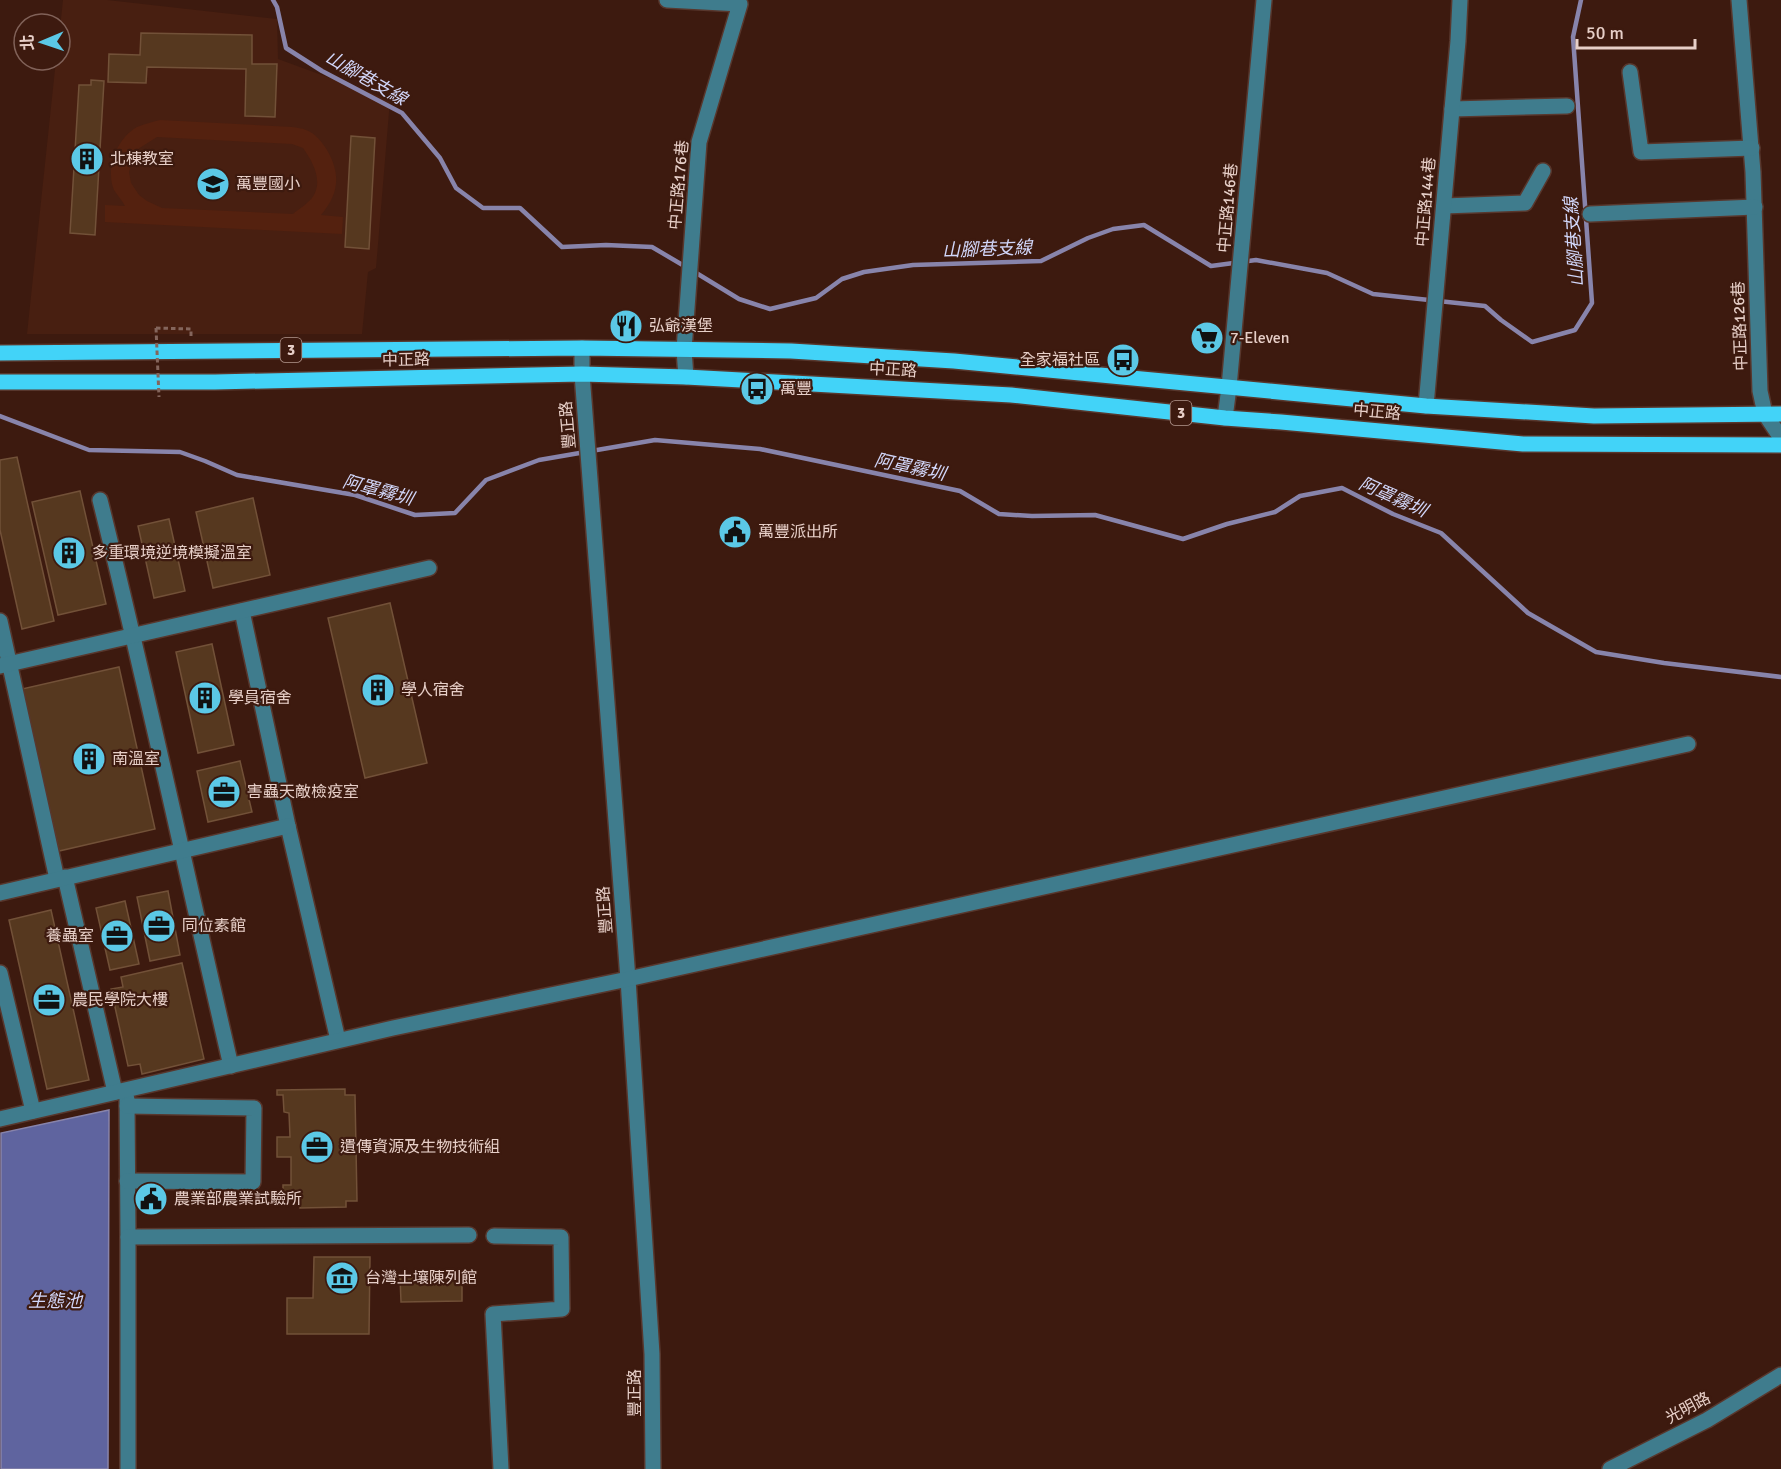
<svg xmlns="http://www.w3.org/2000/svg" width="1781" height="1469" font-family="Signika,'Noto Sans TC',sans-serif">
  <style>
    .built { fill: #481f11 }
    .green { fill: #54210f; fill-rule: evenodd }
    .water { fill: #5f649f; stroke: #8884ab; stroke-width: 1.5 }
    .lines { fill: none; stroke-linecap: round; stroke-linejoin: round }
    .stream { stroke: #8884ab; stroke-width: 4.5 }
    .building { fill: #56381f; stroke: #725138; stroke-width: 1.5 }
    .minor-casing { stroke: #58372d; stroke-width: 18 }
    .major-casing { stroke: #58372d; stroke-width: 18 }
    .path { stroke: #84655c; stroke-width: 3; stroke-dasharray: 4.5 3; stroke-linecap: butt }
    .minor { stroke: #3f7c8d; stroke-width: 15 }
    .major { stroke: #42d3f8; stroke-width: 15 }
    .path-bridge { stroke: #84655c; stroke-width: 3; stroke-dasharray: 4.5 3; stroke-linecap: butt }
    .labels { text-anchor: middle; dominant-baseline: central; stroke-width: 4.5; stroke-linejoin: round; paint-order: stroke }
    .shield { fill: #3d1a0f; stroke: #b49990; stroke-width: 1.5 }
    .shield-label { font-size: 15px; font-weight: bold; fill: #e7cfc8 }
    .poi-label { font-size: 16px; fill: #e7cfc8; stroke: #3d1a0f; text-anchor: start }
    .street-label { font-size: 16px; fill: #e7cfc8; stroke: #3d1a0f }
    .water-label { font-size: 18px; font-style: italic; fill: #d1d6f9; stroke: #3d1a0f }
  </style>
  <rect width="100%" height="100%" fill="#3d1a0f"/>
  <polygon class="built" points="63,0 107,0 277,19 278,59 390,100 376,268 368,272 362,334 27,334 56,60 60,60 60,28"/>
  <path class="green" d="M160,120L292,127C297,128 302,128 306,130C315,133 322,142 327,150C341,174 339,194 321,215L343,217L342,234L105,222V205L125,206C122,200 117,195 114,190C105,169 117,138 137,127C144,124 152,122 160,120ZM157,137L292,144L303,148C313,162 324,182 312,198C307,204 299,209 293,214L162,208L147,201L139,195L131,183L129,172L132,160L138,149Z"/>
  <polygon class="water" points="109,1110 108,1469 1,1469 1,1133"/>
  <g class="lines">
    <g class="stream">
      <polyline points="273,0 277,7 286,48 322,71 402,113 440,158 456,188 483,208 520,208 562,247 606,245 652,247 686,267"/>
      <polyline points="693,271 739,299 770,309 816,298 842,279 864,272 913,265 1041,261 1088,238 1113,229 1144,225 1211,266 1256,260 1327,273 1373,294 1485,306 1501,320 1532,342 1575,330 1592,303 1573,37 1581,0"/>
      <polyline points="0,416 89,450 180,452 205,461 237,475 355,495 415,515 455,513 486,480 539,460 655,440 760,449 960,491 999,514 1032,516 1095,515 1183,539 1227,524 1275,512 1300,496 1342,488 1393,514 1441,533 1528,613 1596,652 1664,663 1781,677"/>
    </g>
  </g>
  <g class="building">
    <polygon points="141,33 252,35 252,64 277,64 275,117 245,116 246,69 147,67 146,83 108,82 109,54 140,55"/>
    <polygon points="91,80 104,81 95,235 70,233 79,85 91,85"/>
    <polygon points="351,136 375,138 369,249 345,247"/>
    <polygon points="17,457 54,621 22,629 0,530 0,460"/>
    <polygon points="80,491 106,604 58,615 32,502"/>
    <polygon points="253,498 270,575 213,588 196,512"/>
    <polygon points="169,519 185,591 154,598 138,526"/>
    <polygon points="390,603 427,763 365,778 328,618"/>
    <polygon points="212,644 234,745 198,753 176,652"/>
    <polygon points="119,667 155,829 59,851 22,689"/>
    <polygon points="240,761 252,812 208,822 197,771"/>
    <polygon points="168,891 180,955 150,961 137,897"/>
    <polygon points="125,901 139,964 110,970 96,908"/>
    <polygon points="51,910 89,1080 47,1089 9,920"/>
    <polygon points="182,963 204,1059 142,1074 140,1064 128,1066 111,989 123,987 121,977"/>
    <polygon points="345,1089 345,1095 355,1095 357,1201 346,1201 346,1207 300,1208 300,1200 283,1201 283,1185 291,1185 291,1157 277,1157 277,1137 290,1137 289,1113 284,1112 283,1095 277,1095 277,1090"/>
    <polygon points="314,1257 370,1257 369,1334 287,1334 287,1298 313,1298"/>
    <polygon points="400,1277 462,1277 462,1301 401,1302"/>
  </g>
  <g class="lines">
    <g class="minor-casing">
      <g id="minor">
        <polyline points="667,0 740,4 699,142 684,350 686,377"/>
        <polyline points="1739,0 1753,172 1760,391 1765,414 1781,438"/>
        <polyline points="1630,72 1641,152 1752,148"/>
        <polyline points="1452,109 1567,106"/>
        <polyline points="1444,206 1525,203 1543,171"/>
        <polyline points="1590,214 1755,207"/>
        <polyline points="582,348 582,374 628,979 652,1354 653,1469"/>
        <polyline points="1426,406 1458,41 1460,0"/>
        <polyline points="1225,418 1229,387 1264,0"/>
        <path d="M100,500C147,688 187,877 231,1066"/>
        <polyline points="242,611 288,826 338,1040"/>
        <polyline points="0,621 57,879"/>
        <polyline points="0,666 429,568"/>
        <polyline points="65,877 115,1092"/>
        <polyline points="0,893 288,826"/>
        <polyline points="0,973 33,1111"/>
        <polyline points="127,1099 128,1237"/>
        <polyline points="127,1106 254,1108 253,1182 127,1181"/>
        <polyline points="0,1119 393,1028 628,979 1688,744"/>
        <polyline points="494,1236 561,1237 562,1309 493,1314 501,1469"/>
        <polyline points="128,1469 128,1237 469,1235"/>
        <polyline points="1610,1469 1707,1420 1781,1375"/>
      </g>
    </g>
    <g class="major-casing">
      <g id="major">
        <polyline points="0,353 582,348 791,351 954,361 1426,406 1594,416 1781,414"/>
        <polyline points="0,382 215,382 582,374 686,377 1011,395 1225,418 1281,422 1523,444 1781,445"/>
      </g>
    </g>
    <polyline class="path" points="156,328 191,329 191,337"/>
    <use href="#minor" class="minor"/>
    <use href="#major" class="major"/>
    <polyline class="path-bridge" points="156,328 159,397"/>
  </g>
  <defs>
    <g id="building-disc" transform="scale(1.725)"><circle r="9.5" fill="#5bc8e6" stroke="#3d1a0f"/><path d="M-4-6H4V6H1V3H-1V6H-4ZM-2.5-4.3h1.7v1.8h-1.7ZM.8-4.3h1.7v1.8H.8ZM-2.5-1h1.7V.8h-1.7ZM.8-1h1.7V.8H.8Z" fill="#111"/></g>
    <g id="school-disc" transform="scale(1.725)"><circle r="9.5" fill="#5bc8e6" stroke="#3d1a0f"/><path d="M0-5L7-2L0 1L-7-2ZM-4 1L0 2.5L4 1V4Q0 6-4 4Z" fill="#111"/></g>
    <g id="restaurant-disc" transform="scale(1.725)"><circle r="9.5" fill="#5bc8e6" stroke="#3d1a0f"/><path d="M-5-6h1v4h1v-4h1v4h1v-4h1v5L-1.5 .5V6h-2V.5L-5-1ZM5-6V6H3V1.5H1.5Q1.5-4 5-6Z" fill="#111"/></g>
    <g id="supermarket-disc" transform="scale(1.725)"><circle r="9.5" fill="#5bc8e6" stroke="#3d1a0f"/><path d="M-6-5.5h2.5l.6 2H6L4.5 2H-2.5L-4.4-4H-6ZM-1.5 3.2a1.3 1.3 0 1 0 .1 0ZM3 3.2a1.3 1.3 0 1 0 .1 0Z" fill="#111"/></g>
    <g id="bus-disc" transform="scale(1.725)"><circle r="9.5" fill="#5bc8e6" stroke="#3d1a0f"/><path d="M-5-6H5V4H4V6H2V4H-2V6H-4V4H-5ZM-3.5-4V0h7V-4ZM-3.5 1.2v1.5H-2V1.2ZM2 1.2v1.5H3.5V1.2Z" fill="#111"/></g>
    <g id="civic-disc" transform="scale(1.725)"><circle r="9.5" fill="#5bc8e6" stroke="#3d1a0f"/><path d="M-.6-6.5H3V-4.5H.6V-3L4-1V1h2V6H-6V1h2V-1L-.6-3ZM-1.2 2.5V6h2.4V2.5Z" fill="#111"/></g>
    <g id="office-disc" transform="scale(1.725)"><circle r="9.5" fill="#5bc8e6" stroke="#3d1a0f"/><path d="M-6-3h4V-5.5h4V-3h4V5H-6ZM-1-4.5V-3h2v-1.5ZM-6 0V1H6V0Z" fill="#111"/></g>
    <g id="museum-disc" transform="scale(1.725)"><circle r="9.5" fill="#5bc8e6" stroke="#3d1a0f"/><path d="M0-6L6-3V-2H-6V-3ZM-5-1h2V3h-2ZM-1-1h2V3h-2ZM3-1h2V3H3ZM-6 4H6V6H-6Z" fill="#111"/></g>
  </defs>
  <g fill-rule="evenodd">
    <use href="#building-disc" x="87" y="159"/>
    <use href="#school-disc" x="213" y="184"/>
    <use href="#restaurant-disc" x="626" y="326"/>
    <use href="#supermarket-disc" x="1207" y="338"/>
    <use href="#bus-disc" x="1123" y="360"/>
    <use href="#bus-disc" x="757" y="389"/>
    <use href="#civic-disc" x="735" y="532"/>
    <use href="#building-disc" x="69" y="553"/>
    <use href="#building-disc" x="378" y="690"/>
    <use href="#building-disc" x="205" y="698"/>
    <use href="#building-disc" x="89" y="759"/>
    <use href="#office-disc" x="224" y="792"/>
    <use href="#office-disc" x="159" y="926"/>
    <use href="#office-disc" x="117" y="936"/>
    <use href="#office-disc" x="49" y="1000"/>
    <use href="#office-disc" x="317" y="1147"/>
    <use href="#civic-disc" x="151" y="1199"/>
    <use href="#museum-disc" x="342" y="1278"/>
  </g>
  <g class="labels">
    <g class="shield">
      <rect x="280.5" y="338" width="21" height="24" rx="4.5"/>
      <rect x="1170.5" y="401" width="21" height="24" rx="4.5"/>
    </g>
    <g class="shield-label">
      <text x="291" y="350">3</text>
      <text x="1181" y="413">3</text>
    </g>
    <g class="poi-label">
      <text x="110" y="159">北棟教室</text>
      <text x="236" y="184">萬豐國小</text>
      <text x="649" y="326">弘爺漢堡</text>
      <text x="1230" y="338">7-Eleven</text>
      <text x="1100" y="360" text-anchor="end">全家福社區</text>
      <text x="780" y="389">萬豐</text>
      <text x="758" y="532">萬豐派出所</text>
      <text x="92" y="553">多重環境逆境模擬溫室</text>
      <text x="401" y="690">學人宿舍</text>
      <text x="228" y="698">學員宿舍</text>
      <text x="112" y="759">南溫室</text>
      <text x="247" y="792">害蟲天敵檢疫室</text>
      <text x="182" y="926">同位素館</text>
      <text x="94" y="936" text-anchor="end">養蟲室</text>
      <text x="72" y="1000">農民學院大樓</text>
      <text x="340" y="1147">遺傳資源及生物技術組</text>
      <text x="174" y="1199">農業部農業試驗所</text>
      <text x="365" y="1278">台灣土壤陳列館</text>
    </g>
    <g class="street-label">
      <text transform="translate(679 185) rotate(-85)">中正路176巷</text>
      <text transform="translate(1426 202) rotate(-85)">中正路144巷</text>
      <text transform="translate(1228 208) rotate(-85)">中正路146巷</text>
      <text transform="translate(1740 326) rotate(-92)">中正路126巷</text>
      <text transform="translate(406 360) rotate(-1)">中正路</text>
      <text transform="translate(893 370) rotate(3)">中正路</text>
      <text transform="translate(1377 412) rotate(5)">中正路</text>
      <text transform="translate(568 425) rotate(-95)">豐正路</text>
      <text transform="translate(605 910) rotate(-94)">豐正路</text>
      <text transform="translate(635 1393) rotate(-90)">豐正路</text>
      <text transform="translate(1688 1408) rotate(-28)">光明路</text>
    </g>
    <g class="water-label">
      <text transform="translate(366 78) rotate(30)">山腳巷支線</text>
      <text transform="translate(1574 242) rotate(-94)">山腳巷支線</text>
      <text transform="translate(987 249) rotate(-2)">山腳巷支線</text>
      <text transform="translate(910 467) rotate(12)">阿罩霧圳</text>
      <text transform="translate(378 490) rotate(15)">阿罩霧圳</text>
      <text transform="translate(1393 497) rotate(24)">阿罩霧圳</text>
      <text x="55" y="1301">生態池</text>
    </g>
  </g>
  <g transform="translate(42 42) rotate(268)"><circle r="28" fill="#3d1a0f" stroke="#816259" stroke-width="1.5"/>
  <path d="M0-4.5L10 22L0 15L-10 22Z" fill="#5bc8e6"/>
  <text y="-9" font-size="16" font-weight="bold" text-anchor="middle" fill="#e7cfc8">北</text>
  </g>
  <path d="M1577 39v9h118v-9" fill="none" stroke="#e7cfc8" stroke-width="3"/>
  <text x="1586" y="39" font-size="18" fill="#e7cfc8" stroke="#3d1a0f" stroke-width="4.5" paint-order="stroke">50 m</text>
</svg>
